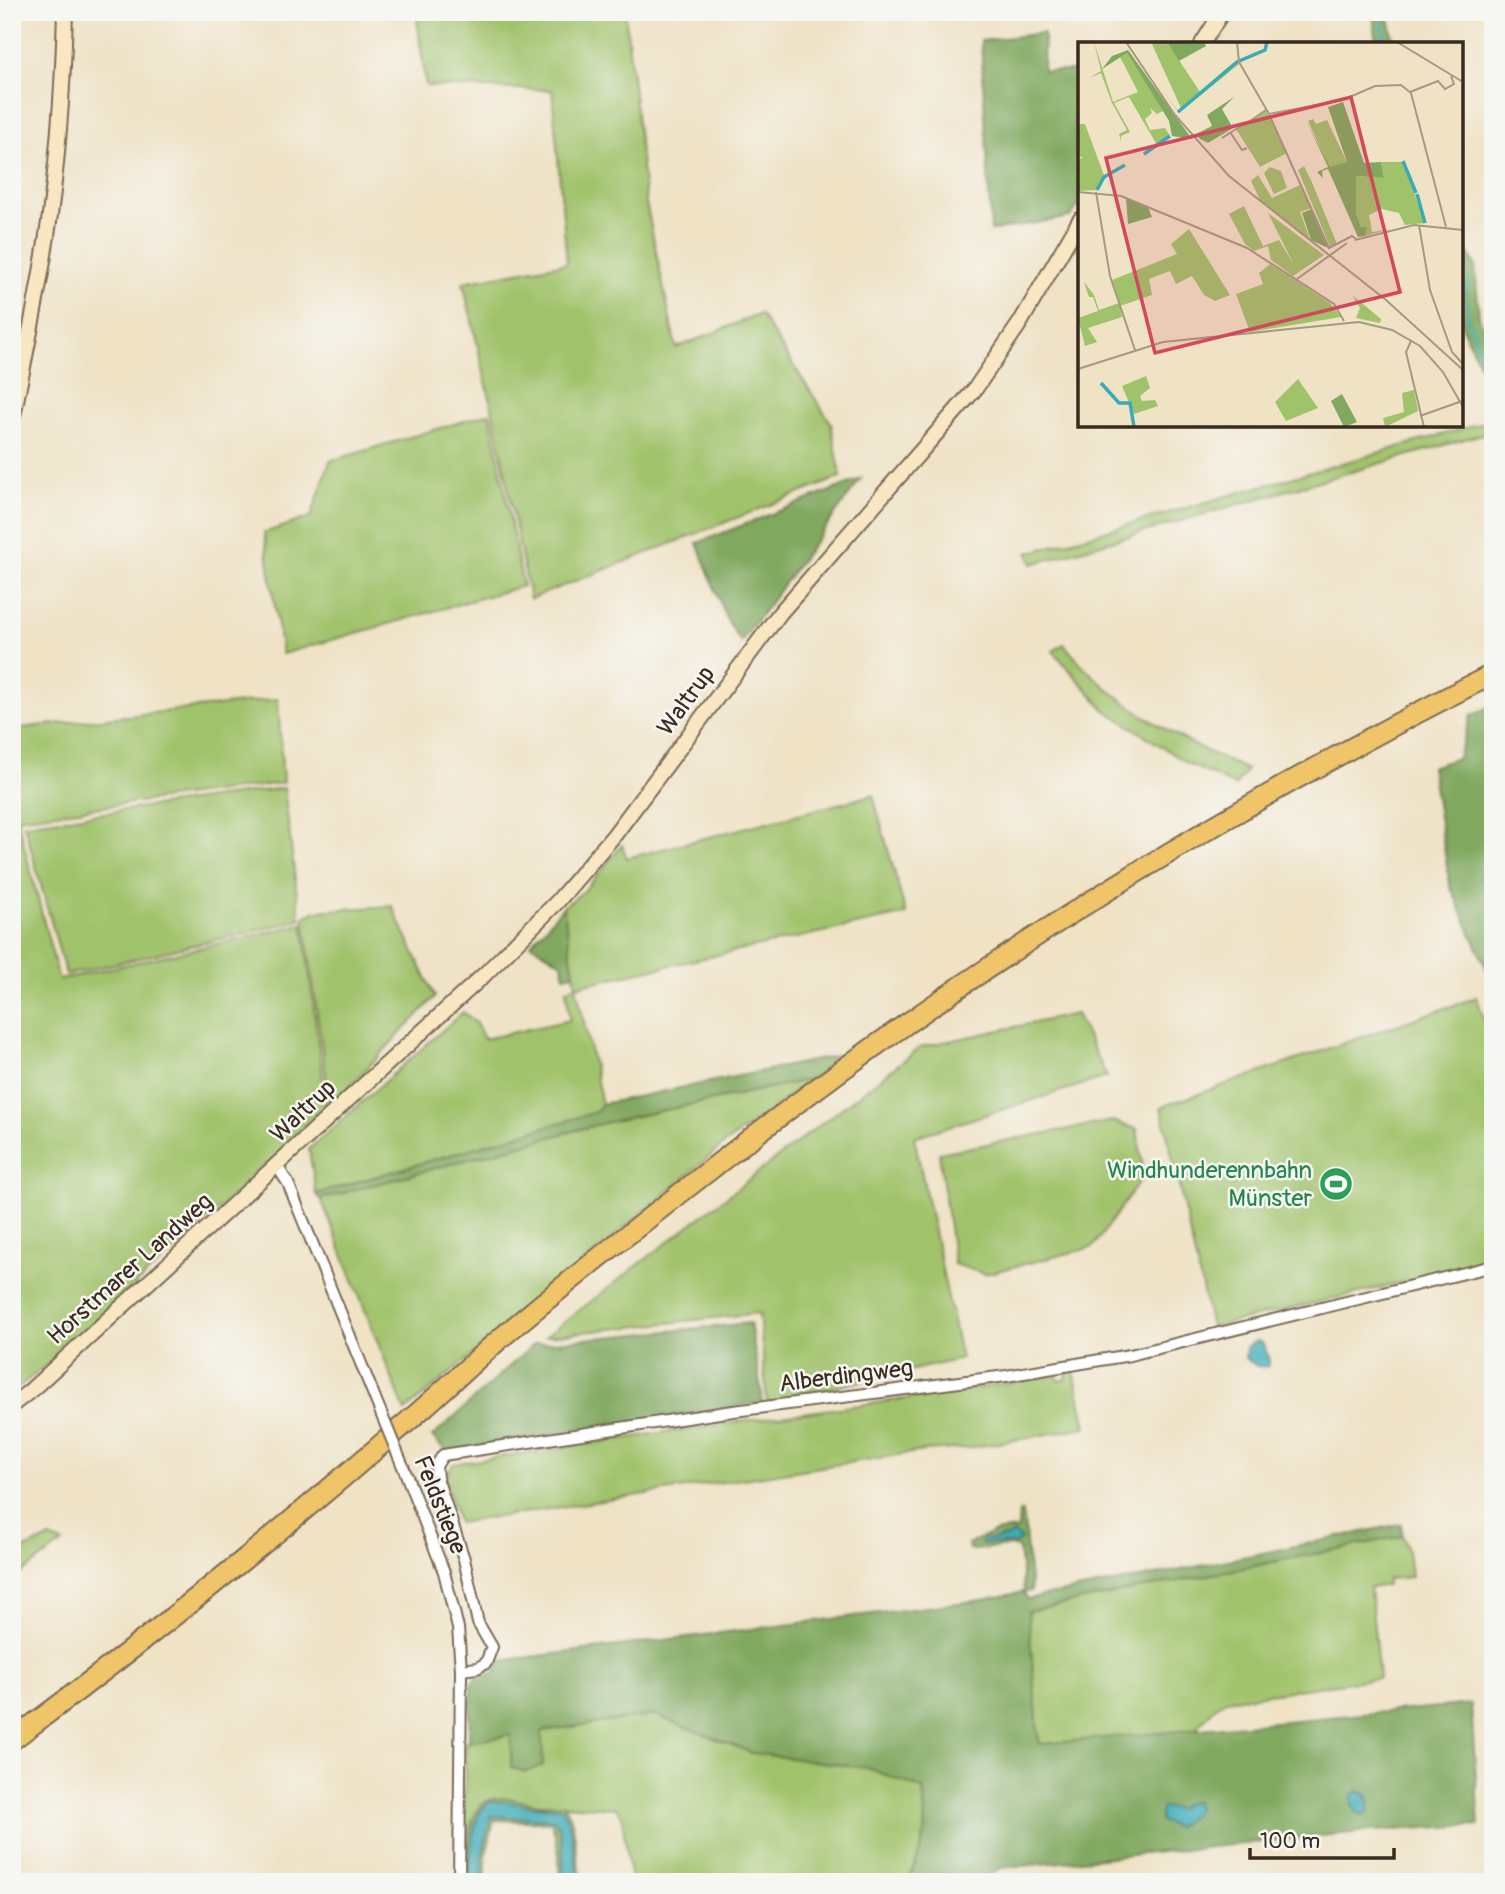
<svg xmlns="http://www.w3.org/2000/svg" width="1505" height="1894" font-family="Pangolin,sans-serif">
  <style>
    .green { fill: #a0c26b; stroke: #6e7644; stroke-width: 2 }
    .forest { fill: #80a85f; stroke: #5e693e; stroke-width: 2 }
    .water { fill: #3aabb6; stroke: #3a6a6a; stroke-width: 2 }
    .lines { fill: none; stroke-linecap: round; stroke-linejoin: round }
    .stream { stroke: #3aabb6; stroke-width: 2.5 }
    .street-casing { stroke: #7a6a58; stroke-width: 14 }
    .secondary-casing { stroke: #7a6a58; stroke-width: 18 }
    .highway-casing { stroke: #7a6a58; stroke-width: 23 }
    .street { stroke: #fff; stroke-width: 10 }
    .secondary { stroke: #f9e7c3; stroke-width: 14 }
    .highway { stroke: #f0c469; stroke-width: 19 }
    .street-bridge-casing { stroke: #7a6a58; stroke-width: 14; stroke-linecap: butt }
    .street-bridge { stroke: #fff; stroke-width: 10 }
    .labels { text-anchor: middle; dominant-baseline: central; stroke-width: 5; stroke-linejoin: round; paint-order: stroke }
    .street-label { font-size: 24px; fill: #3b2a1e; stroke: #f6f6f2 }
    .leisure-label { font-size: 24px; fill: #27864d; stroke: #f6f6f2; text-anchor: end }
    .inset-river { fill: none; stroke: #3aabb6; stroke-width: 3.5 }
    .inset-road { fill: none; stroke: #a79882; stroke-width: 2 }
    .view { fill: #d1495b; fill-opacity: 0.15; stroke: #d1495b; stroke-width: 3.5 }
    .inset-edge { fill: none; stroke: #3b2a1e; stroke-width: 3.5 }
  </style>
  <rect width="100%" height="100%" fill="#f6f6f2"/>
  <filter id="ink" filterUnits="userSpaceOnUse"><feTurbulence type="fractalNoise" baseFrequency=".0143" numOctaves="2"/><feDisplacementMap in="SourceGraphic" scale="14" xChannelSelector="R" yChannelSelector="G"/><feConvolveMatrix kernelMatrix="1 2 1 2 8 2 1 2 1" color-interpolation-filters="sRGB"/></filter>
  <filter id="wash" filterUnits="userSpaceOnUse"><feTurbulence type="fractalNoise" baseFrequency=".00686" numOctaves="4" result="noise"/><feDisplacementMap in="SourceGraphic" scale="28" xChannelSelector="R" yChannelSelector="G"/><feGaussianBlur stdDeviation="1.57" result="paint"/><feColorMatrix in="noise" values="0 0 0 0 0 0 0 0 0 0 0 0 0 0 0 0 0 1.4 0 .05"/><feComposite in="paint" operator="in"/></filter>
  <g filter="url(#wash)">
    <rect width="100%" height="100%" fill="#efe2c5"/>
    <g class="green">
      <polygon points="416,12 625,12 646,203 676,348 760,314 831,423 841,477 530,599 493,412 463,282 567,263 552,90 426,86"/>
      <polygon points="490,413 523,586 282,654 264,533 311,517 330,461"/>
      <polygon points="1493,420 1493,431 1032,564 1028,553"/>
      <path d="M1064,644C1112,704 1177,739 1247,770L1235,786L1187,763L1104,709L1053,651Z"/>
      <polygon points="278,699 283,783 17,818 59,980 303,924 327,1111 47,1365 12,1392 12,729"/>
      <polygon points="284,788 300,920 66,975 24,824"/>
      <polygon points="873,795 906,914 576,986 602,1104 596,1112 316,1194 309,1149 463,1012 476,1023 484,1039 570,1020 566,990 576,985 563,907 584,891 622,845 627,858"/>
      <polygon points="392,906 435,997 330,1107 304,917 316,911"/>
      <polygon points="1477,997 1493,1049 1493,1262 1211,1327 1161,1107"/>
      <polygon points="1076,1014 1107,1077 914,1137 961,1359 767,1403 759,1313 546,1336 921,1047"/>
      <polygon points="812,1079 722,1146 405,1411 321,1199 599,1124"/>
      <polygon points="1112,1121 1137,1129 1144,1175 1093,1247 985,1274 954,1264 939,1153"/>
      <polygon points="1074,1371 1086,1427 970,1448 924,1451 458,1523 445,1479 453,1464 687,1429 940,1394 1057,1375 1058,1381 1067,1379 1066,1373"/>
      <polygon points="1403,1536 1408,1551 1411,1577 1387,1579 1387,1585 1370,1588 1379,1678 1226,1700 1217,1705 1195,1730 1039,1745 1028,1611"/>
      <polygon points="49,1538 63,1543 12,1580 12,1555"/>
      <path d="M655,1715L752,1753L868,1768L923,1789C927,1833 926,1842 907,1882H631L622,1817L617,1808L537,1804L507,1798L470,1834L467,1882H462L466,1742L512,1735L542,1765L541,1731Z"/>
    </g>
    <g class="forest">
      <polygon points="1373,12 1388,12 1394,44 1376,44"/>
      <polygon points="1044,33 1043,71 1080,71 1080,204 1070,217 991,231 981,41"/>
      <polygon points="1461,238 1475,265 1479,316 1493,357 1493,395 1464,331 1461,320"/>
      <polygon points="861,479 741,642 728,622 697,543"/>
      <polygon points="1493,705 1493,978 1491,979 1450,885 1431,767 1458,758 1471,716"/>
      <polygon points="563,907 574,974 564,976 562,963 531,944"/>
      <polygon points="846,1054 812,1079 599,1124 321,1199 316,1194 596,1112 602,1104"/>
      <polygon points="750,1323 763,1402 446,1451 432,1437 534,1344"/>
      <path d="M1019,1512H1023L1031,1591L1024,1592L1027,1599L1161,1574L1401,1524L1403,1536L1028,1611L1039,1744L1471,1704L1479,1825L1370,1831L1001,1868L990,1875L989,1882H907C926,1842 927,1833 923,1789L868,1768L752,1753L655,1715L542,1731L543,1765L526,1772L511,1768V1735L469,1742L471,1685L475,1679L495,1672L499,1661L982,1600L1024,1592L1019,1548L1009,1546L973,1550H969L968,1544L995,1532L1018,1529Z"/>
      <path d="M507,1798L537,1804H563C580,1823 572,1856 583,1878L581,1879L577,1875L564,1811C551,1801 498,1809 480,1811L470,1854V1882H467C467,1861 466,1814 485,1802C491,1798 499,1798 507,1798Z"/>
      <path d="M491,1816L554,1819C565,1833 563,1860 562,1877H559V1853L552,1822L494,1820L486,1856V1882H482V1856Z"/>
    </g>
    <g class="water">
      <path d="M1256,1341L1261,1342C1266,1348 1271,1360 1268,1367L1257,1366L1245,1358L1246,1347Z"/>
      <polygon points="1014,1533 1021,1539 1016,1544 981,1544 983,1541 1008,1537"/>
      <path d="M1359,1791C1368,1794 1370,1801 1369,1810L1366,1814L1358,1813L1352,1805V1795Z"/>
      <path d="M1195,1801L1197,1808C1193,1815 1184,1823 1176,1827L1160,1821V1813L1163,1807L1178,1809L1184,1804Z"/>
      <path d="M506,1802L537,1807H561C576,1827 572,1860 581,1882H562C564,1864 566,1834 554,1819L491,1816L482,1856V1882H470C470,1863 470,1812 489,1803C494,1801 501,1802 506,1802Z"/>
    </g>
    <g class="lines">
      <g class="stream">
        <polyline points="1381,12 1386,44"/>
        <polyline points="1461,257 1466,269"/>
        <polyline points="1468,281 1465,299 1468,309 1467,320 1474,332 1475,343 1485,368 1493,379"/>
      </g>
    </g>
  </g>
  <g filter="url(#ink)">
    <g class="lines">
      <g class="street-casing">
        <g id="street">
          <polyline points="277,1166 288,1183 381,1413"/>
          <polyline points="404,1469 444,1572 458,1628 461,1670 459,1882"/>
          <polyline points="461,1670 477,1668 486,1663 492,1647 478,1623 464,1559 437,1478 436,1466 443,1455 726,1412 1006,1376 1130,1355 1493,1266"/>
        </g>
      </g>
      <g class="secondary-casing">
        <g id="secondary">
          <polyline points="1202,44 1222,12"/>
          <path d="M12,421C24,361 37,302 46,242C58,166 63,89 65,12"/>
          <polyline points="12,1405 30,1391 484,975 557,902 615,834 780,613 975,389 1020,323 1080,220"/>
        </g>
      </g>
      <g class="highway-casing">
        <path id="highway" d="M12,1740C150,1638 284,1529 413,1417C443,1391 472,1363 502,1337C574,1276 650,1217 724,1159C964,971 1221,811 1493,674"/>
      </g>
      <use href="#street" class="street"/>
      <use href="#secondary" class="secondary"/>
      <use href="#highway" class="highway"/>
      <g class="street-bridge-casing">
        <polyline id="street-bridge" points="381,1413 404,1469"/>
      </g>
      <use href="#street-bridge" class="street-bridge"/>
    </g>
  </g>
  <defs>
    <g id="stadium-disc" transform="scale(1.75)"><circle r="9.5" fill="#2e9e5b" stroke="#f6f6f2"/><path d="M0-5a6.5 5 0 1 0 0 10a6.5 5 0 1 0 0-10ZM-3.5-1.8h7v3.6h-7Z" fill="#fff"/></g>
  </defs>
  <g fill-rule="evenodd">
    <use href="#stadium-disc" x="1336" y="1184"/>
  </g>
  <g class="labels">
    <g class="street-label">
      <text transform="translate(686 701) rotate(-54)">Waltrup</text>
      <text transform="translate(303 1111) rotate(-43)">Waltrup</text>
      <text transform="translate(130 1269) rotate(-42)">Horstmarer Landweg</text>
      <text transform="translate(846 1376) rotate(-7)">Alberdingweg</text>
      <text transform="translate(440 1505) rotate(68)">Feldstiege</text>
    </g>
    <g class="leisure-label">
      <text x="1312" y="1170">Windhunderennbahn<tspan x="1312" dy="28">Münster</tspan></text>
    </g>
  </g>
  <g transform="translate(1078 42)">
    <rect width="385" height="385" fill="#efe2c5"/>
    <path d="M16,0L35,60L60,50L41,13L49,11L85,69L79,72L72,66L74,71L67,77L72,88L87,86L92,94L88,97L79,103L51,55L36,61L52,90L43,94V99L41,92L49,88L34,61L23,31L11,36L23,29ZM73,0H89L122,50L150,25L160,19L161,22L101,71L79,41L100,69L103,66ZM188,69L209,111L182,125L158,87ZM235,77L238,82L249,78L269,120L252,126L230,79ZM0,82H7L27,136L19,148L0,149V118L5,115H0ZM303,120H325L347,181L327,183L321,171L304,167L291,173L294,190L313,187L287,194L285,189L289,185H283L278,171V134L306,136ZM226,124L233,138L259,202L252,205L220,128ZM192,125L203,129L209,146L196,152L186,131ZM180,133L194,156L222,143L234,166L222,170L232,197L182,158L173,139ZM166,164L185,204L201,198L216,223L190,171L246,213L215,234L193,218L190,204L176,209L167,202L151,172ZM111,187L152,253L137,259L126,253L114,234L98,242L92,229L71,237L74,253L42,264L44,275L10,286L19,300L7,304L0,276L20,269L15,255H11L6,240L16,253L21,268L41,261L34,238L99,212L93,202ZM192,222L252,261L263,275L172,290L158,252L185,242L181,231ZM274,253L303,277L302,281L278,276L282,266ZM68,334L72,346L62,354L64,359L77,358L80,364L56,372L44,344ZM220,337L240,366L208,379L197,360ZM336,348L340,369L307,385L305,376L326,370L324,351Z" fill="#a0c26b"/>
    <path d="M89,0H126L128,4L101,19ZM50,8L114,97L94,94L91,79L49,11L24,27L34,14ZM156,55L144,67L155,86L130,101L122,97L118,92L134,84L129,73ZM265,60L286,121L303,120L306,136L278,134V171L283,185H289L287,194L280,195L250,127L244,129L245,136L239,130L250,125L229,80L252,125L269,120L250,65ZM48,156L70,165L74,175L50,182ZM234,167L250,206L233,198L224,171ZM264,352L279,380L266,385L253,359Z" fill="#80a85f"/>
    <path class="inset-river" d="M100,70L159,20L187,8L189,0M66,112L92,94M325,119L338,151M19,148L26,135L47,123M339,152L347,181M23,341L41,361H52L56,385"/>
    <path class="inset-road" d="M48,0L97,73L151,134L308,258L385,328M159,0L161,20L191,72M319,0L385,40M332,50L360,39L367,47L376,42L373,34M166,83L188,68M152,90L164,108L169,106M144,96L166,82M0,150L43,154L169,206L256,262L266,279M18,150L32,234L57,308M341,183L352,248L374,310L385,322M278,197L274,194L251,206L191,72L265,58L297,44L323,43L333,51L368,185M277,198L336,183L385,188M219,237L269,201M333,299L328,310L346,385M0,327L85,300L281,280L314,288L342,304L365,330L385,365M342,374L384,359"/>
    <path class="view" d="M273,55L322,250L77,311L28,116Z"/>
    <rect width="385" height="385" class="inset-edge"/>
  </g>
  <rect width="1505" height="1894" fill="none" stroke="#f6f6f2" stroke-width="42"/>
  <path d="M1250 1848v10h144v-10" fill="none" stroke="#3b2a1e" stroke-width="3.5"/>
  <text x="1260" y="1848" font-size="21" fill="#3b2a1e" stroke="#f6f6f2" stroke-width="5" paint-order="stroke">100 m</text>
</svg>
